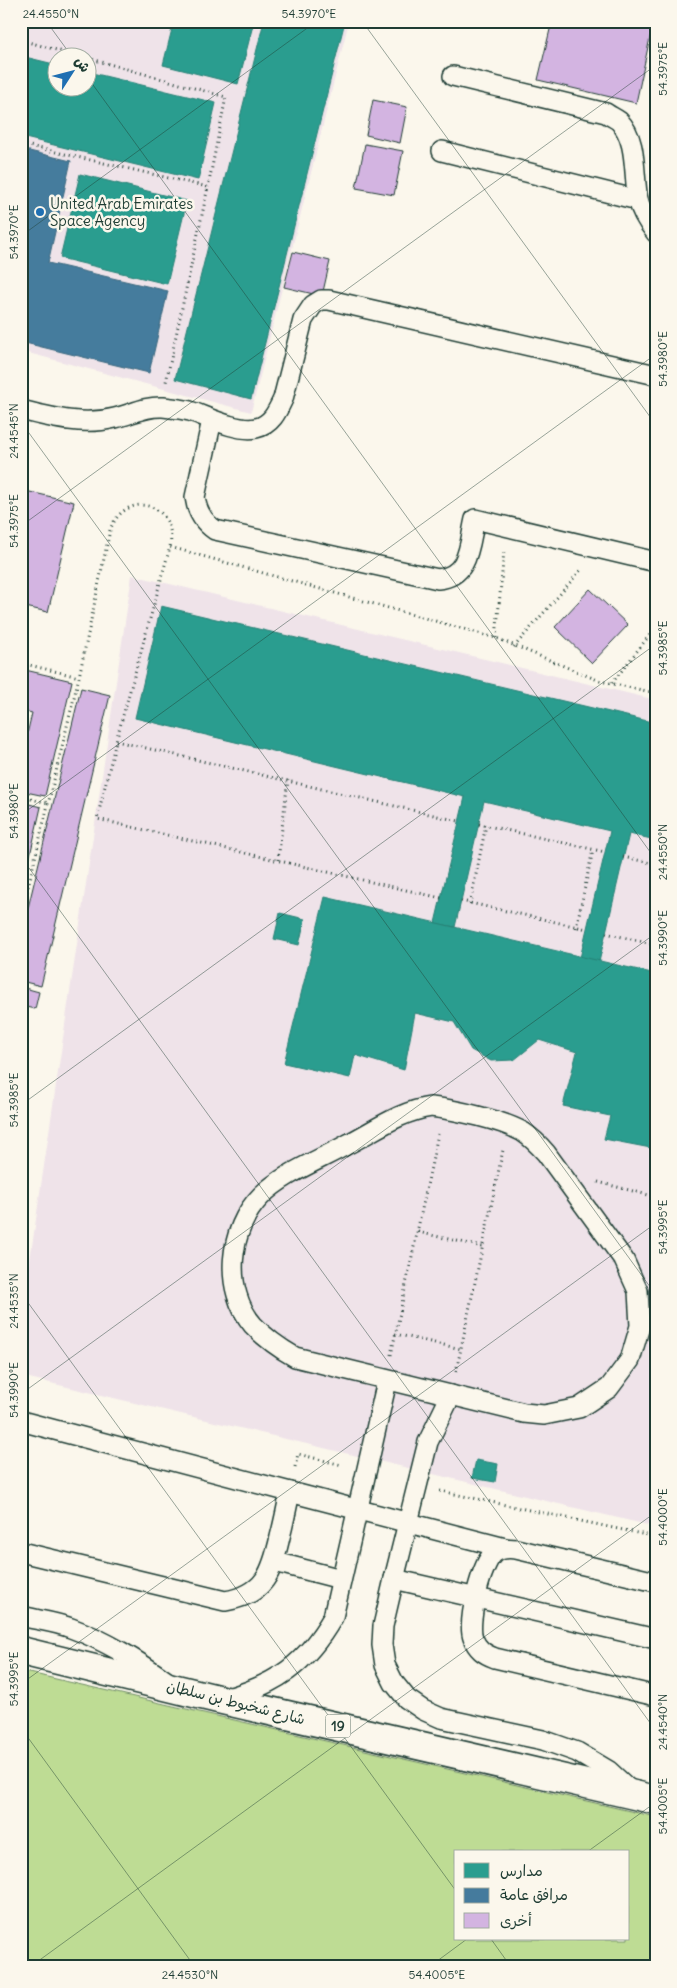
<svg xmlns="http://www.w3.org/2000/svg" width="677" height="1988" font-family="Delius,'Playpen Sans Arabic',sans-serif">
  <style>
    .built { fill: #efe3e9; fill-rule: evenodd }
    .green { fill: #bedc94; stroke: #6e8c64; fill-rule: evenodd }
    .schools { fill: #2a9d8f; stroke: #278074 }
    .public { fill: #457b9d; stroke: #3a687e }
    .building { fill: #d3b4e1; stroke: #1f3d34 }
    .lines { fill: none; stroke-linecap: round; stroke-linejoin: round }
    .lane-casing { stroke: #1f3d34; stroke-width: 22 }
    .primary-casing { stroke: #1f3d34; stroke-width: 31 }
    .path { stroke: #1f3d34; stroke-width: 3; stroke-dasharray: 1 4; stroke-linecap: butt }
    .lane { stroke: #fbf7ec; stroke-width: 19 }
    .primary { stroke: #fbf7ec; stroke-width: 28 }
    .ticks { fill: none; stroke: #1f3d34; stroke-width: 1; stroke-opacity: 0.45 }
    .poi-dot { fill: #1f6fb2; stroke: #fbf7ec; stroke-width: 2 }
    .labels { text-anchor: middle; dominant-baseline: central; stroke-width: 5; stroke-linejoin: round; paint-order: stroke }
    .shield { fill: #fbf7ec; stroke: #61756b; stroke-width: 1 }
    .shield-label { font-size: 14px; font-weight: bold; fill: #1f3d34 }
    .poi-label { font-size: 15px; fill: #1f3d34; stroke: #fbf7ec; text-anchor: start }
    .street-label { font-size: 15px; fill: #1f3d34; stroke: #fbf7ec }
    .neatline { fill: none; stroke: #1f3d34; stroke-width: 2 }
    .ticks-label { font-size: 12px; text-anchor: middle; fill: #1f3d34 }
  </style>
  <rect width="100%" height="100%" fill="#fbf7ec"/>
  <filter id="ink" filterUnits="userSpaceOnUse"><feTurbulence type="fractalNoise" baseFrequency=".02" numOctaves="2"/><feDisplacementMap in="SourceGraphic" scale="10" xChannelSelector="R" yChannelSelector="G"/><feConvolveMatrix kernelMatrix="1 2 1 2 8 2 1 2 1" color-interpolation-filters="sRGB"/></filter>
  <g filter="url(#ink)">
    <g class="built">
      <path d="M21,21H349L251,412L21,351ZM58,58H88V88H58Z"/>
      <polygon points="132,575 656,700 656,1527 21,1376 21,1320"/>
    </g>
    <path class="green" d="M21,1671L656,1817V1967H21ZM456,1852H628V1939H456Z"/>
    <g class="schools">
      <polygon points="174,21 254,21 238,84 163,65"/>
      <polygon points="264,21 345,21 251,399 175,379"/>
      <polygon points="21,56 58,65 58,88 88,88 88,72 216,103 198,180 21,137"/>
      <polygon points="80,174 187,201 167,284 60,258"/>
      <polygon points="161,606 656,723 656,840 629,834 599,962 580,958 610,831 484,801 455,927 435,923 465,797 135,718"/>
      <polygon points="325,897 656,974 656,1149 604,1139 610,1116 563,1106 577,1052 539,1040 514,1060 491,1061 471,1050 454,1022 415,1013 404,1070 355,1055 350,1078 284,1063"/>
      <polygon points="280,913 305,919 299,945 274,939"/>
      <polygon points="476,1460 498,1464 495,1482 472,1478"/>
    </g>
    <polygon class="public" points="21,149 71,161 48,263 168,291 149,373 21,342"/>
    <g class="building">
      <polygon points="552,21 656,21 656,34 651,33 636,103 538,80"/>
      <polygon points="373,100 407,107 400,143 366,135"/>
      <polygon points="365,144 403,151 394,195 356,188"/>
      <polygon points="293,252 330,261 322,296 284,287"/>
      <polygon points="21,490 74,502 48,612 21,606"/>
      <polygon points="590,589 628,625 592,663 555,627"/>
      <polygon points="21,669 72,681 45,796 21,791 21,760 32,713 21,710"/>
      <polygon points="81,688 110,695 41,986 21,981 21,937"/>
      <polygon points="21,802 41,807 21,895"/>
      <polygon points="21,987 39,992 35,1009 21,1006"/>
    </g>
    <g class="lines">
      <g class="lane-casing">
        <g id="lane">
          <path d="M453,76L606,113C610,116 615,118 619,121C638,140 633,175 638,199C641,212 648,223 656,233"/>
          <polyline points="442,151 638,200"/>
          <path d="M21,410C53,418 83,426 115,418C132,414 145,406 163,407C172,408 182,409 190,411C207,417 238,432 256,428C271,425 277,412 283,399L303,320L313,305L321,300H329L656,375"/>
          <path d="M212,420L195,497C197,512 203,522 215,530L438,579C470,576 469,544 475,519L656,562"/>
          <path d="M431,1107C456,1110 502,1120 523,1132C532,1138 539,1145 546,1153L624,1260L638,1291L640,1326L630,1360L609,1388L579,1408L544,1415L524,1413L295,1357C279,1348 266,1339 253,1325C223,1290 228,1229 261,1196C284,1173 320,1160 348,1144C375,1130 401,1111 431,1107Z"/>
          <polyline points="451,1395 428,1442 394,1579 383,1626 382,1645 385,1665 394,1683 407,1699 423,1710 441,1718 543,1740 577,1752 609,1771 633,1793"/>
          <path d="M21,1421L290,1492C287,1507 284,1522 280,1537C272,1572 265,1595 225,1601L21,1552"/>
          <polyline points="290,1492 505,1548"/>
          <polyline points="275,1562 341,1579"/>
          <polyline points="394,1579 656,1639"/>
          <path d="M656,1582L516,1549C508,1548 501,1548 494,1553C481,1564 467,1622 473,1638C477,1649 484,1654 495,1658L656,1696"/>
          <path d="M21,1616C37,1620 55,1622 71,1628C107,1641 138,1661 169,1683"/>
          <path d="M224,1699C276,1685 306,1664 333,1617L387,1381"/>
        </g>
      </g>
      <g class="primary-casing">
        <polyline id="primary" points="21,1651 222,1700 656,1800"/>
      </g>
      <g class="path">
        <polyline points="21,40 85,58"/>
        <polyline points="88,58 226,97 208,187"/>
        <polyline points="21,144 208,187 166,382"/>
        <polyline points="496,638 504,551"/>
        <polyline points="514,647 581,570"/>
        <polyline points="21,663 79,677"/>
        <polyline points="612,683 656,627"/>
        <polyline points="116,741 459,821"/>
        <polyline points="21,797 49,803"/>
        <polyline points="479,824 605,852"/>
        <polyline points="623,857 656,864"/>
        <polyline points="278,860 288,780"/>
        <polyline points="441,898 97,819 116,741 170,547 496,638 600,681 656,693"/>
        <polyline points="461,901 587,929"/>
        <polyline points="470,904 486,825"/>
        <path d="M21,916L79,677L110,530C126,488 178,503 170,547"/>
        <polyline points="576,928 593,850"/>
        <polyline points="606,933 656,945"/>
        <polyline points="598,1182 656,1197"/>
        <polyline points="418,1232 483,1247"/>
        <polyline points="395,1334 461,1349"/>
        <polyline points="391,1355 438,1134"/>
        <polyline points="456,1372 503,1150"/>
        <polyline points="295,1467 298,1454 342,1465"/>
        <polyline points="440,1491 656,1537"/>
      </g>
      <use href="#lane" class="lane"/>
      <use href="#primary" class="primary"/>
    </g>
  </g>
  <path class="ticks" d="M46,21L73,58M362,21L656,425M88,78L656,860M21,236L317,21M21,422L656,1295M21,526L656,65M21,815L656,354M21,857L656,1731M21,1105L656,644M21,1293L456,1891M21,1394L656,933M21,1684L656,1223M21,1728L195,1967M587,1852L656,1802M491,1939L511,1967M30,1967L656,1512M429,1967L467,1939"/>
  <circle class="poi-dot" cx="40" cy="212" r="5"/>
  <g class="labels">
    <rect class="shield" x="325.5" y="1714.5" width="25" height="23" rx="4"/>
    <g class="shield-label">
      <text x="338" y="1726">19</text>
    </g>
    <g class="poi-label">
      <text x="50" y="203">United Arab Emirates<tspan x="50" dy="17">Space Agency</tspan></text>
    </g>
    <g class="street-label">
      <text transform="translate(236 1702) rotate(14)">شارع شخبوط بن سلطان</text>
    </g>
  </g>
  <rect width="677" height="1988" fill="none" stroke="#fbf7ec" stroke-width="55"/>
  <rect x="454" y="1850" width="175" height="90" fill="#fbf7ec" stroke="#a3ada2"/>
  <rect x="464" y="1863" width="25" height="15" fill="#2a9d8f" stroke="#a3ada2"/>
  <text x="500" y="1876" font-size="15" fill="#1f3d34">مدارس</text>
  <rect x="464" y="1888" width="25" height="15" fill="#457b9d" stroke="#a3ada2"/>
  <text x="500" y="1900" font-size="15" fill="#1f3d34">مرافق عامة</text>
  <rect x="464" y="1913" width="25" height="15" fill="#d3b4e1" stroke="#a3ada2"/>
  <text x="500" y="1926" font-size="15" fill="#1f3d34">أخرى</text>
  <g transform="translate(72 72) rotate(54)"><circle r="24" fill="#fbf7ec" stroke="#a3ada2"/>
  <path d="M0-4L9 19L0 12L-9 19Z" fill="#1f6fb2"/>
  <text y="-8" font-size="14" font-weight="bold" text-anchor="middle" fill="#1f3d34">ش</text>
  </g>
  <rect x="28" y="28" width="622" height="1932" class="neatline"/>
  <g class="ticks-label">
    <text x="51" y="18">24.4550°N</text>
    <text x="309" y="18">54.3970°E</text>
    <text transform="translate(663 69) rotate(-90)" y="4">54.3975°E</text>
    <text transform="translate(14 232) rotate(-90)" y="4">54.3970°E</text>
    <text transform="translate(663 359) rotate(-90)" y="4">54.3980°E</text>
    <text transform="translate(14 431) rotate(-90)" y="4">24.4545°N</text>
    <text transform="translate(14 521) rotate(-90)" y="4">54.3975°E</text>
    <text transform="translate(663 648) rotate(-90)" y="4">54.3985°E</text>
    <text transform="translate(14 811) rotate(-90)" y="4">54.3980°E</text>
    <text transform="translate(663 852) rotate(-90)" y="4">24.4550°N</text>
    <text transform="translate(663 938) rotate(-90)" y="4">54.3990°E</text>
    <text transform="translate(14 1100) rotate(-90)" y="4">54.3985°E</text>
    <text transform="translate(663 1227) rotate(-90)" y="4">54.3995°E</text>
    <text transform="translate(14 1301) rotate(-90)" y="4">24.4535°N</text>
    <text transform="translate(14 1390) rotate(-90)" y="4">54.3990°E</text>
    <text transform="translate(663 1517) rotate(-90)" y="4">54.4000°E</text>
    <text transform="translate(14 1679) rotate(-90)" y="4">54.3995°E</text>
    <text transform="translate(663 1722) rotate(-90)" y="4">24.4540°N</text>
    <text transform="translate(663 1806) rotate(-90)" y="4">54.4005°E</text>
    <text x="190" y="1979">24.4530°N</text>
    <text x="437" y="1979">54.4005°E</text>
  </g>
</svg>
